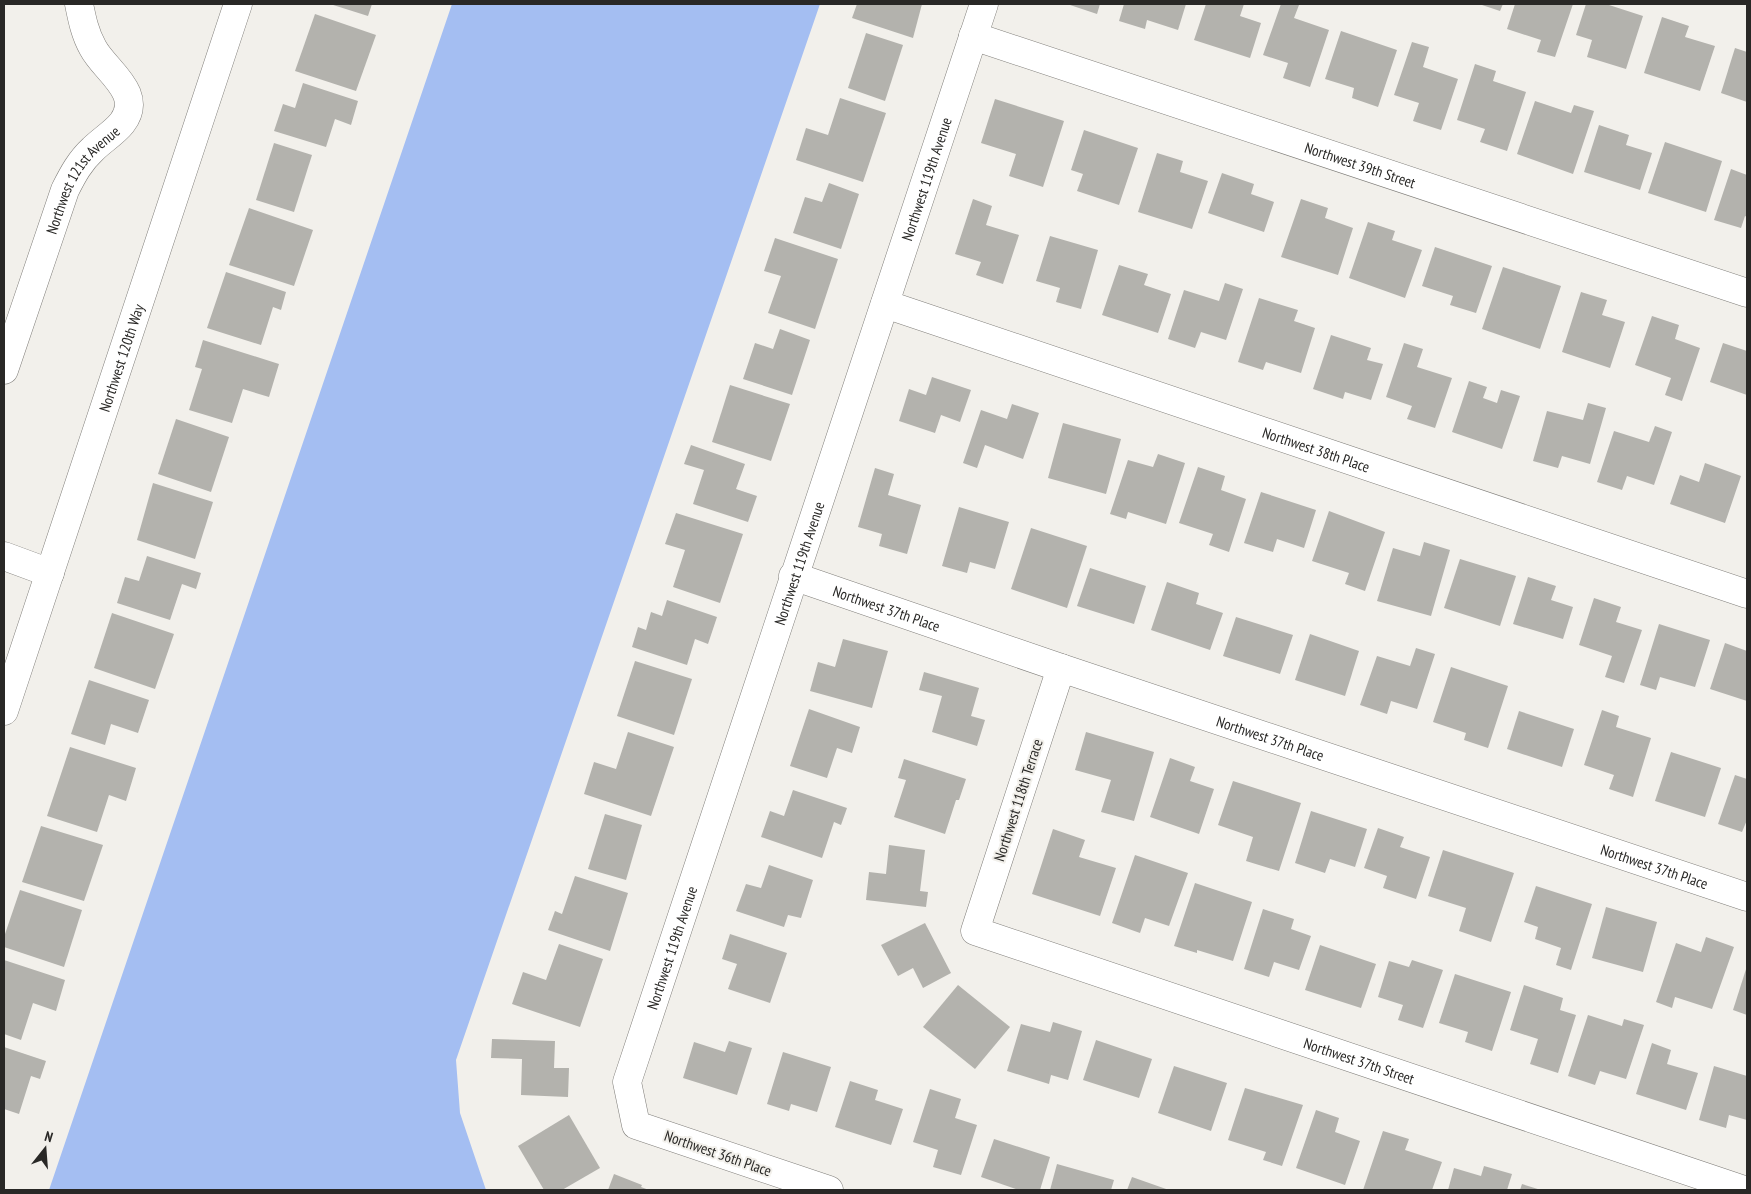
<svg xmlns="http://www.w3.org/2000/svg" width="1751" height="1194" font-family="'PT Sans Narrow',sans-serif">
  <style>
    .water { fill: #a4bef2 }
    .building { fill: #b3b2ad }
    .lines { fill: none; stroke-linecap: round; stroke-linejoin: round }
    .street-casing { stroke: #817f7b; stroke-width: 29 }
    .secondary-casing { stroke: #817f7b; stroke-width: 29 }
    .street { stroke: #fff; stroke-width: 28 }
    .secondary { stroke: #fff; stroke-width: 28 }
    .labels { text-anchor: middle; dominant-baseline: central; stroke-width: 4; stroke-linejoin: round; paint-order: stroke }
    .street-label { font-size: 15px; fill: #292826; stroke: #f2f0eb }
  </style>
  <rect width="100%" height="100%" fill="#f2f0eb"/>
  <polygon class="water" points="452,4 820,4 456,1060 460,1113 486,1190 49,1190"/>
  <g class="building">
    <polygon points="330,4 372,4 368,16"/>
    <polygon points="857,4 922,4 913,38 852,18"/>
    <polygon points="1067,4 1100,4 1097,14"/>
    <polygon points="1124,4 1186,4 1178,30 1147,20 1145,29 1119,21"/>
    <polygon points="1206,4 1244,4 1240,16 1261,23 1250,58 1194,40"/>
    <polygon points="1281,4 1299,5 1294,18 1329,30 1310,87 1283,78 1288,63 1263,55"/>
    <polygon points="1479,4 1503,4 1500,11"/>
    <polygon points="1515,4 1573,4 1555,57 1537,52 1541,40 1507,29"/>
    <polygon points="1586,4 1606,4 1643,16 1626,69 1587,57 1592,40 1576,35"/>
    <polygon points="315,14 376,35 356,91 295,71"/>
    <polygon points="1662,17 1689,26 1685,37 1715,46 1700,91 1644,73"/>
    <polygon points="1341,31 1397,50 1378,107 1352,98 1354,88 1325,79"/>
    <polygon points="866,33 903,45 885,101 848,88"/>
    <polygon points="1412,42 1429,47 1423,67 1458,79 1441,130 1413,121 1419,103 1394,95"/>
    <polygon points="1735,48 1747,52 1747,102 1721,93"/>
    <polygon points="1475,64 1496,71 1493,81 1526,92 1507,151 1480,142 1485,129 1457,120"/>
    <polygon points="303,83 358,101 351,125 335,119 326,147 274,131 283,104 295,108"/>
    <polygon points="840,98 886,113 863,182 796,160 806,128 828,135"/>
    <polygon points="995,99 1064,121 1043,187 1009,176 1016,154 981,143"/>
    <polygon points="1535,101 1571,113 1574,105 1594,111 1573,174 1517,154"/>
    <polygon points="1599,125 1629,135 1626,145 1652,153 1640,190 1584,172"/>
    <polygon points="1084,130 1138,148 1119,205 1077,191 1083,174 1071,170"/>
    <polygon points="1665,142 1722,161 1706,212 1648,193"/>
    <polygon points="274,143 312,155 294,212 256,200"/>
    <polygon points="1157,153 1183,161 1180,172 1208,181 1192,229 1138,212"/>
    <polygon points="1731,169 1747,175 1747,217 1745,216 1741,228 1714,220"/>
    <polygon points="1222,173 1254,184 1251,194 1274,202 1264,232 1208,213"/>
    <polygon points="829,183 859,194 841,249 793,233 805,197 822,202"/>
    <polygon points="973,199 992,206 986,225 1019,235 1003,284 976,275 981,262 955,254"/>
    <polygon points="1301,199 1328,208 1325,218 1353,228 1338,275 1281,257"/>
    <polygon points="249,208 313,230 294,286 229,265"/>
    <polygon points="1368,222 1395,231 1392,240 1422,250 1405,298 1349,278"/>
    <polygon points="1050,236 1098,250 1081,309 1056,302 1060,288 1036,281"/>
    <polygon points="775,238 838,259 815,329 768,313 781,276 764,271"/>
    <polygon points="1435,247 1492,266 1476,313 1450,305 1453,296 1422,286"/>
    <polygon points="1119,265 1148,274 1144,285 1171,294 1158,333 1102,315"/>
    <polygon points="1503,267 1561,286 1540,349 1482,329"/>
    <polygon points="226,272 286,292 281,310 273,307 261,345 207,328"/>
    <polygon points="1225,283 1243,289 1226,340 1201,332 1195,348 1168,339 1184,290 1219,301"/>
    <polygon points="1581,292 1607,300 1602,315 1625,322 1610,368 1562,352"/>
    <polygon points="1259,298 1298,310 1294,321 1315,328 1301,373 1266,362 1263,370 1238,362"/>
    <polygon points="1652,316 1679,325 1675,339 1700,348 1682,401 1665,395 1671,378 1635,365"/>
    <polygon points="780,329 810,340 792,395 743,379 755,343 773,349"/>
    <polygon points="1331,335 1371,348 1367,360 1383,364 1371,400 1345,392 1343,399 1313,389"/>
    <polygon points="203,340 279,364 269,397 243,389 232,423 189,410 202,369 195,367"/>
    <polygon points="1404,343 1423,349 1417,367 1452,378 1435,428 1407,419 1412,406 1386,397"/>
    <polygon points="1723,343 1747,351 1747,395 1710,382"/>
    <polygon points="932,377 971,390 960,422 941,415 935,433 899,421 909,389 926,395"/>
    <polygon points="1469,381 1487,387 1483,398 1497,403 1501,390 1520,396 1502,449 1452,432"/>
    <polygon points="730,385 790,404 771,461 712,442"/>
    <polygon points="1588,403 1606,408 1590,464 1562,456 1558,468 1533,461 1547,411 1583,420"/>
    <polygon points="1012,404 1039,413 1023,459 985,445 977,468 963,463 981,410 1007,419"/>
    <polygon points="176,419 229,437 211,492 158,474"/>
    <polygon points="1063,423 1121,439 1106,494 1048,478"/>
    <polygon points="1655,426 1672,432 1654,485 1627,476 1622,490 1597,482 1614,431 1649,442"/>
    <polygon points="691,445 745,464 736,489 757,496 748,522 693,504 704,470 684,464"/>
    <polygon points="1158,454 1185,463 1166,524 1128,512 1126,519 1110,514 1128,460 1153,467"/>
    <polygon points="1705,463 1741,476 1725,523 1670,504 1680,475 1699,482"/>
    <polygon points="1198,467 1225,476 1221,490 1246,499 1229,552 1209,545 1213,534 1179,523"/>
    <polygon points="875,468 894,474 888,495 921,505 907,554 879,546 882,534 858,527"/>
    <polygon points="153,483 213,502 195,559 137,540"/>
    <polygon points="1261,492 1316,510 1304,548 1277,539 1273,552 1244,543"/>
    <polygon points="959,507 1009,522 995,569 970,562 967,573 942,566"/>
    <polygon points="1329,511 1385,532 1365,591 1345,584 1349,573 1312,561"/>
    <polygon points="676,513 743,534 720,603 673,587 685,550 665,544"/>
    <polygon points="1031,528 1087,546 1067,608 1011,589"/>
    <polygon points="1424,542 1450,550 1431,616 1377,601 1393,548 1420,556"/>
    <polygon points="147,556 201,573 196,589 182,584 170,620 117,603 125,577 139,581"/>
    <polygon points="1460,559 1516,576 1500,626 1444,608"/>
    <polygon points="1090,568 1146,586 1134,624 1077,606"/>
    <polygon points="1528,577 1556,586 1551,600 1573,607 1563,639 1513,624"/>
    <polygon points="1167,582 1199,593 1196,604 1223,613 1210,650 1151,630"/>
    <polygon points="1594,598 1621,607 1616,622 1642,630 1624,683 1605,677 1612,656 1579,645"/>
    <polygon points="667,600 717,617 708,644 695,639 687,665 632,647 638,627 646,630 651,612 662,616"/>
    <polygon points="112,613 174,634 155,689 94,668"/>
    <polygon points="1236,617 1293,635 1280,674 1223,656"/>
    <polygon points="1659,624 1710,640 1695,687 1660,677 1656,690 1640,685"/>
    <polygon points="1310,634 1359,651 1345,696 1295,680"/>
    <polygon points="843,639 888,651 872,708 810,691 818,662 835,667"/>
    <polygon points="1725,643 1747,651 1747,701 1710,689"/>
    <polygon points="1416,648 1435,654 1417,709 1391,701 1387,714 1360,705 1377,656 1410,666"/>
    <polygon points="635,661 692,679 674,735 617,716"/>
    <polygon points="1451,667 1508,686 1488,748 1464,740 1466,733 1433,722"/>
    <polygon points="924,672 979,688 971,716 985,720 977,746 932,732 942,696 919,690"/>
    <polygon points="89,680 149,700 138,733 111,724 105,745 71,734"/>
    <polygon points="809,709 860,727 852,753 837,748 827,778 790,766"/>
    <polygon points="1602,710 1619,716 1616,727 1651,738 1633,797 1609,789 1614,775 1584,765"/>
    <polygon points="1519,711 1574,729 1562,767 1507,749"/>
    <polygon points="628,732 674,747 651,816 584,794 594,762 616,769"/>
    <polygon points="1086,732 1154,752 1134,821 1101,812 1111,780 1075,770"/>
    <polygon points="70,747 136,768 126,801 109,795 97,832 47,816"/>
    <polygon points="1671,752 1721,768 1705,817 1655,801"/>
    <polygon points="1170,758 1195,767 1190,781 1214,789 1199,834 1150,817"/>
    <polygon points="904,759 966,779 959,800 956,800 945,834 894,817 906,780 898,778"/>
    <polygon points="1735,775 1747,779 1747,820 1742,832 1718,824"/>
    <polygon points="1233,781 1301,803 1279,871 1246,861 1253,837 1218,825"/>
    <polygon points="793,790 847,808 841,825 834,822 822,858 761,837 770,811 784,816"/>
    <polygon points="1311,811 1367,829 1355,867 1330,859 1325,873 1295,863"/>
    <polygon points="605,814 642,825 626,880 588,869"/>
    <polygon points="41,826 103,845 84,901 22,882"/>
    <polygon points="1378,828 1404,837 1400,847 1430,857 1416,899 1383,888 1387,876 1364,868"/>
    <polygon points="1053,829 1085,840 1079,857 1116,868 1100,916 1032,894"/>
    <polygon points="889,845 925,850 920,891 928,892 926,907 866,900 869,872 886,874"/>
    <polygon points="1443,850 1514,873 1491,942 1459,931 1466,908 1428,896"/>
    <polygon points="1135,855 1188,873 1169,926 1145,918 1140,933 1112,923"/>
    <polygon points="769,865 813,880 801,918 788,915 784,927 736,911 746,884 761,888"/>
    <polygon points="575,876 628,893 610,951 548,930 555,911 562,914"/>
    <polygon points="1195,883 1252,902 1233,961 1197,950 1197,953 1174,946"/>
    <polygon points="1536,886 1592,904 1571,970 1556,965 1561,948 1535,939 1538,927 1524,922"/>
    <polygon points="20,890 82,910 64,967 4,947 4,937"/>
    <polygon points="1606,907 1657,922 1643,972 1592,958"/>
    <polygon points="1263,909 1294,919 1291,929 1311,936 1299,970 1274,962 1269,977 1244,969"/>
    <polygon points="925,923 951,973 923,988 913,968 898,976 881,945"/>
    <polygon points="730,934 787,953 770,1003 728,989 737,964 722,959"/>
    <polygon points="1706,937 1734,947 1712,1009 1675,997 1672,1008 1656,1002 1676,943 1701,952"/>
    <polygon points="559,944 603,959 580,1027 512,1004 523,972 546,980"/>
    <polygon points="1320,945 1376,964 1361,1008 1305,990"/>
    <polygon points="4,960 65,980 56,1011 33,1003 21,1040 4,1034"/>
    <polygon points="1412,960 1443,970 1423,1028 1398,1020 1403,1005 1378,997 1389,961 1409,967"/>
    <polygon points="1747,966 1747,1015 1733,1010"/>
    <polygon points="1455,974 1511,992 1492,1051 1465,1042 1468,1032 1439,1023"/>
    <polygon points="958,985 1010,1027 975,1069 923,1027"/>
    <polygon points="1524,985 1563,998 1560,1010 1576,1015 1558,1073 1530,1064 1538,1039 1510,1030"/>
    <polygon points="1588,1015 1622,1026 1624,1019 1644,1025 1626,1079 1600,1071 1595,1085 1568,1076"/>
    <polygon points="1053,1022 1082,1031 1068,1080 1051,1075 1049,1084 1007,1071 1021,1024 1050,1032"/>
    <polygon points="492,1039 555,1041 554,1068 569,1068 568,1097 521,1095 522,1059 491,1058"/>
    <polygon points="1096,1040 1152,1059 1139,1098 1083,1080"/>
    <polygon points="729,1041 752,1048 737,1095 683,1078 694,1042 725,1052"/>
    <polygon points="1652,1043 1671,1050 1667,1064 1698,1073 1686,1110 1636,1094"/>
    <polygon points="4,1047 46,1061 40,1079 31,1076 19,1114 4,1109"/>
    <polygon points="783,1052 831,1067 817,1112 791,1104 789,1111 767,1104"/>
    <polygon points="1174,1066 1227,1083 1211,1131 1158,1113"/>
    <polygon points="1714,1066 1747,1076 1747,1120 1729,1115 1726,1128 1699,1120"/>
    <polygon points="850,1081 878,1090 875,1100 903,1109 891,1145 835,1127"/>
    <polygon points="1245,1088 1303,1105 1282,1166 1263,1160 1266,1152 1228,1140"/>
    <polygon points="930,1089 961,1099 955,1118 977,1125 961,1175 933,1167 938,1150 913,1142"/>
    <polygon points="1316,1110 1339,1118 1335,1132 1360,1141 1345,1185 1296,1168"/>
    <polygon points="569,1115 600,1168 562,1190 544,1190 518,1146"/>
    <polygon points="1383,1131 1409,1139 1405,1150 1442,1162 1432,1190 1363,1190"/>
    <polygon points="994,1139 1050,1157 1040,1190 1019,1190 981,1177"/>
    <polygon points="1057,1164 1114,1180 1111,1190 1050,1190"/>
    <polygon points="1484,1166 1512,1174 1507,1190 1448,1190 1454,1168 1481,1176"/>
    <polygon points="614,1174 642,1185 641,1187 649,1190 608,1190"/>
    <polygon points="1132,1177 1169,1190 1127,1190"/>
    <polygon points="1522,1184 1541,1190 1520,1190"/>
  </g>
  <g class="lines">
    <g class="street-casing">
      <g id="street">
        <path id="s1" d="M973,36L1747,293"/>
        <path id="s2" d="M885,304L1747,594"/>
        <path id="s3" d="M4,370L65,190C73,174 80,161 93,149C102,140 114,133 122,123C145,93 105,71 93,48C85,34 82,19 79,4"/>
        <polyline points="4,556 50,573"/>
        <path id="s4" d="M793,576L1061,668L1747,897"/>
        <path id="s5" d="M1061,668L975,931L1744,1190"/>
        <path id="s6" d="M829,1190L636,1125L627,1082L984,4"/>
      </g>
    </g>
    <g class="secondary-casing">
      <g id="secondary">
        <path id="s7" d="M4,711L238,4"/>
      </g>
    </g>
    <use href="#street" class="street"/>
    <use href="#secondary" class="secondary"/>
  </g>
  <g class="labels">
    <g class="street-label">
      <text stroke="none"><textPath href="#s1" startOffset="408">Northwest 39th Street</textPath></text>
      <text stroke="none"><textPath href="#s6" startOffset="1199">Northwest 119th Avenue</textPath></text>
      <text stroke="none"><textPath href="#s3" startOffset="208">Northwest 121st Avenue</textPath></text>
      <text stroke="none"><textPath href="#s7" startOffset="372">Northwest 120th Way</textPath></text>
      <text stroke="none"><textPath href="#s2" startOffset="455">Northwest 38th Place</textPath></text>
      <text stroke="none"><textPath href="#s6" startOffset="794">Northwest 119th Avenue</textPath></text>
      <text stroke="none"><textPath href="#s4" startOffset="99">Northwest 37th Place</textPath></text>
      <text stroke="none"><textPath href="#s4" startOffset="504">Northwest 37th Place</textPath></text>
      <text transform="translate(1018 800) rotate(-72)">Northwest 118th Terrace</text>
      <text stroke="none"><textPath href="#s4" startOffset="909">Northwest 37th Place</textPath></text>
      <text stroke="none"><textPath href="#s6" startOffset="389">Northwest 119th Avenue</textPath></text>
      <text stroke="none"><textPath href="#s5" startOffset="682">Northwest 37th Street</textPath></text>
      <text transform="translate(718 1153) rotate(19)">Northwest 36th Place</text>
    </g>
  </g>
  <rect width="1751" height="1194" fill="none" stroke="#292826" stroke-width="10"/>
  <g transform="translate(45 1149) rotate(17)" stroke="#f2f0eb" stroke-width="4" paint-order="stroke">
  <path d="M0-4L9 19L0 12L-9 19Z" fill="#292826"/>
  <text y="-8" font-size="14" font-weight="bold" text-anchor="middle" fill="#292826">N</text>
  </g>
</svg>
